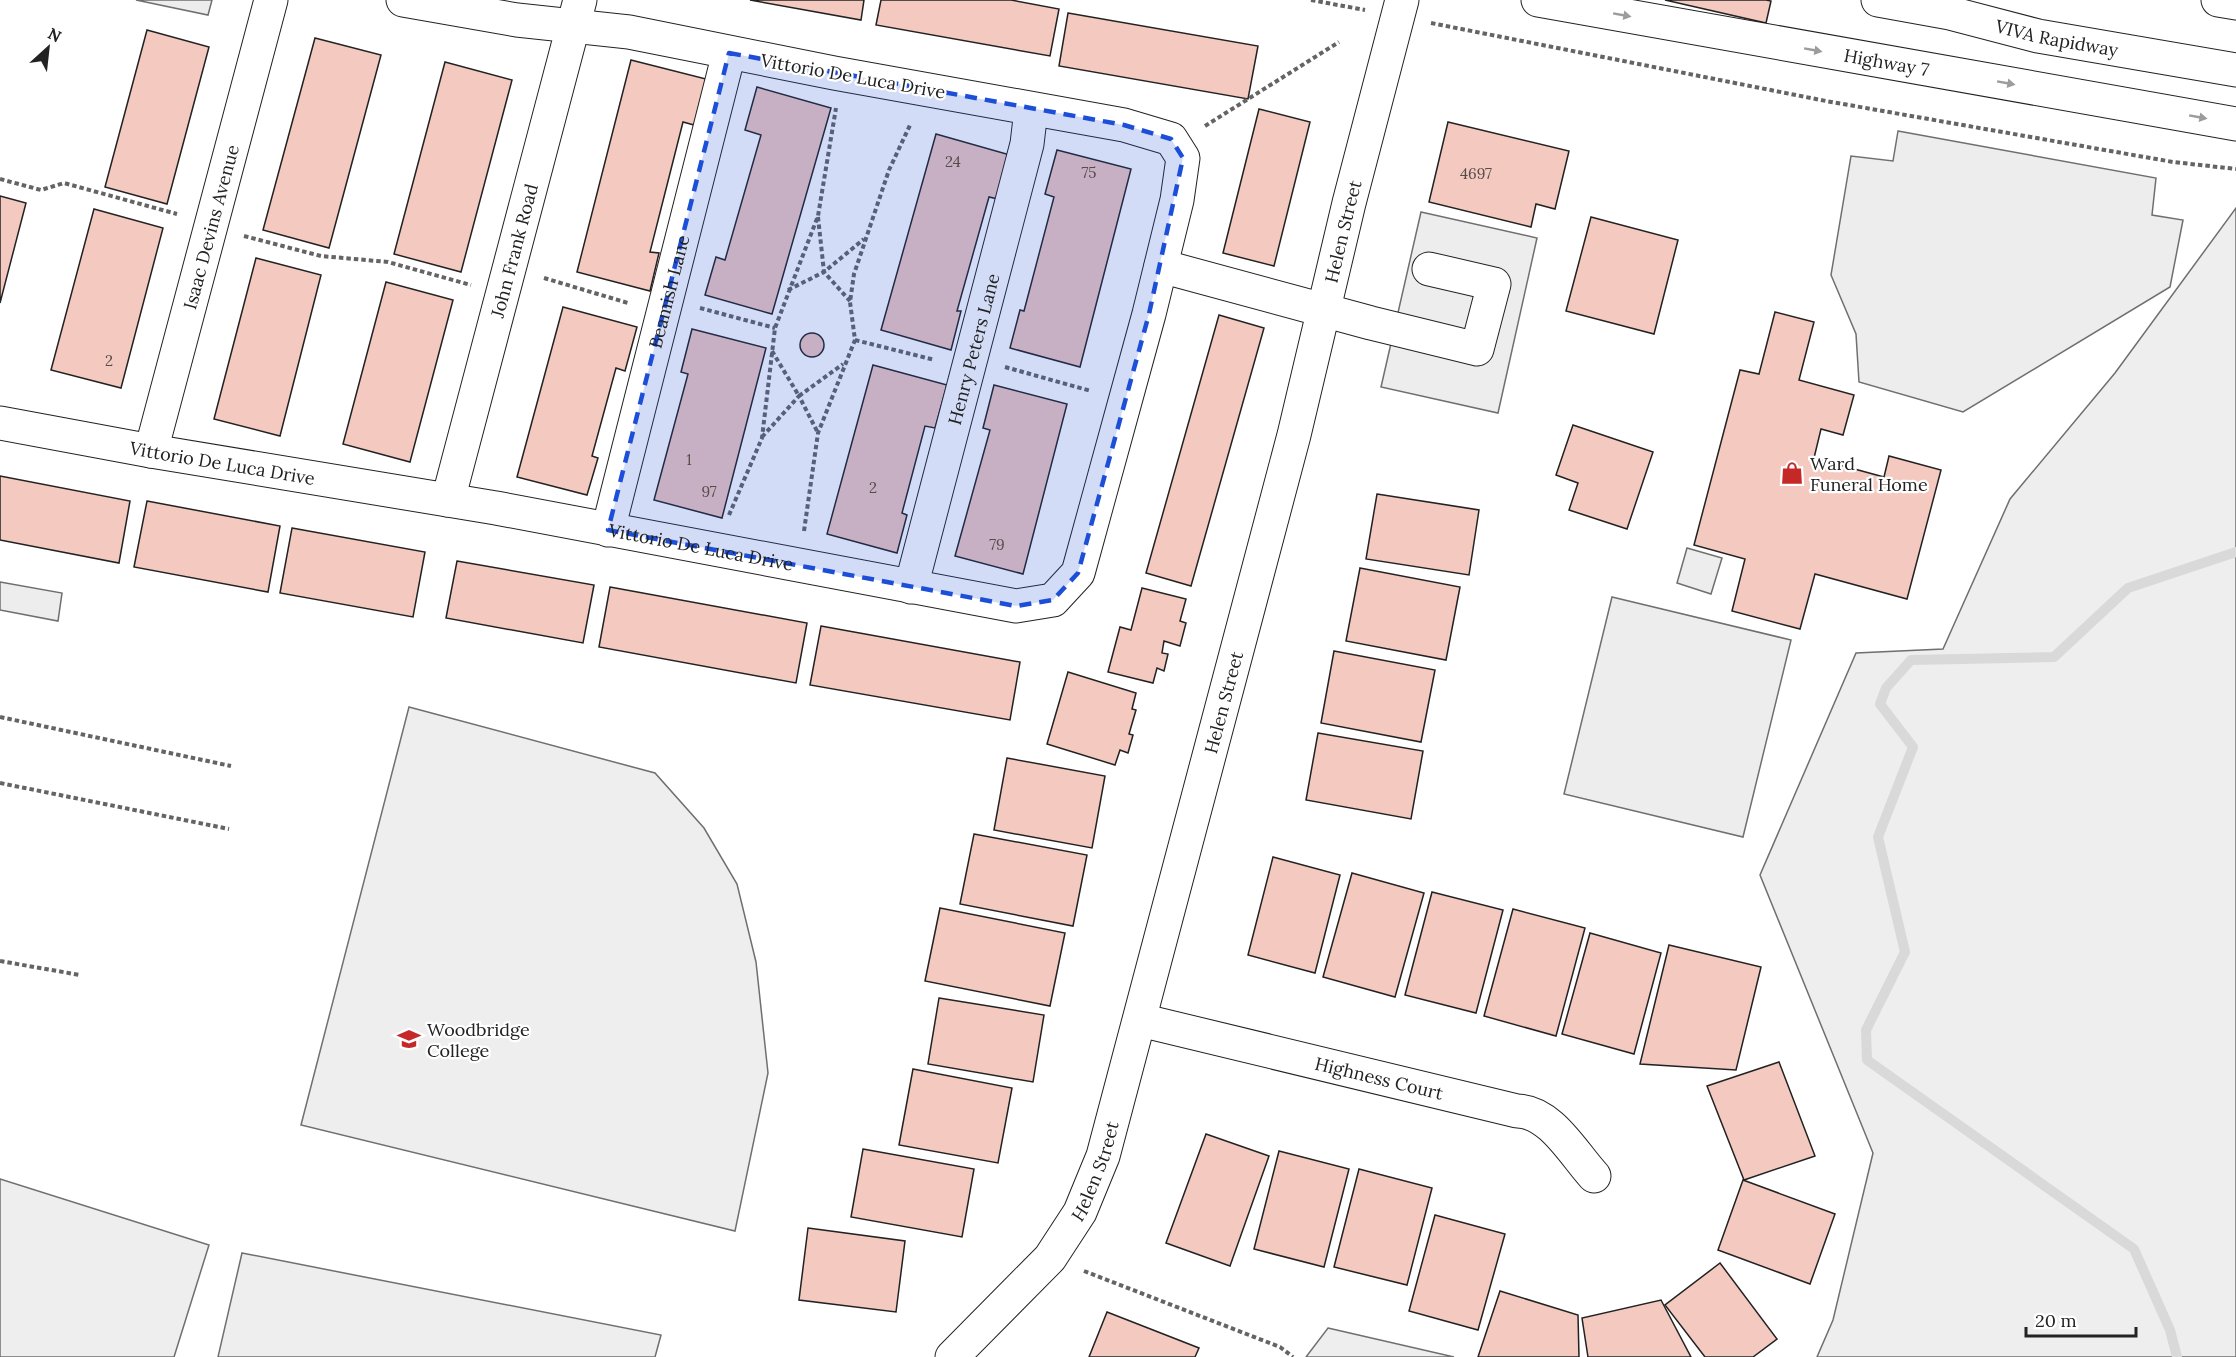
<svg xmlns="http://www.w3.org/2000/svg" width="2236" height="1357" font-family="Lora,serif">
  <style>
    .green { fill: #eee; stroke: #6f6f6f; stroke-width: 1.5 }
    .parking { fill: #ededed; stroke: #6f6f6f; stroke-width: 1.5 }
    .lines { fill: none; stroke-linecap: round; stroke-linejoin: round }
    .stream { stroke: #d9d9d9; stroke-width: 10 }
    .building { fill: #f3c9c0; stroke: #222; stroke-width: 1.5 }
    .minor-casing { stroke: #222; stroke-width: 35 }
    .major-casing { stroke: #222; stroke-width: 35 }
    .path { stroke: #646464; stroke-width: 4; stroke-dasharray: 4.5 3; stroke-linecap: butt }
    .minor { stroke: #fff; stroke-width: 33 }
    .major { stroke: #fff; stroke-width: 33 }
    .oneway { fill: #9c9c9c }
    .marked { fill: #1d4ed8; fill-opacity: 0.2; stroke: #1d4ed8; stroke-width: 4.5; stroke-dasharray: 12 8; stroke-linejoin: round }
    .labels { text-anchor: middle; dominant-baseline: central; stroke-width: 4.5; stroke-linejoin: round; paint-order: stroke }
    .number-label { font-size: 15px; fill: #564c4a }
    .street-label { font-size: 18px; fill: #222; stroke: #fff }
    .poi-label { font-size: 18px; fill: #222; stroke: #fff; text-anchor: start }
  </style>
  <rect width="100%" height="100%" fill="#fff"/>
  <g class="green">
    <polygon points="2236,208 2236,1357 1817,1357 1833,1320 1873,1153 1760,875 1856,653 1943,649 2010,499 2115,373"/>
    <polygon points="409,707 655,773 704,828 737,884 756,962 768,1073 735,1231 301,1125"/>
    <polygon points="0,1179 209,1245 174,1357 0,1357"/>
    <polygon points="242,1253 661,1335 655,1357 218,1357"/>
    <polygon points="1328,1328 1454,1357 1306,1357"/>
  </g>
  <g class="parking">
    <polygon points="136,0 212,0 208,15"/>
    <polygon points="1898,131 2156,178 2152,215 2183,220 2170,287 1963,412 1859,382 1856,334 1831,275 1851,156 1893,161"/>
    <polygon points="1421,212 1537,238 1498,413 1381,387"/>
    <polygon points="1687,548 1722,558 1711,594 1677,583"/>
    <polygon points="0,582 62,593 58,621 0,610"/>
    <polygon points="1612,597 1791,640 1743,837 1564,794"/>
  </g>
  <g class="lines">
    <polyline class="stream" points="2177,1357 2170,1330 2134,1249 1867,1060 1866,1030 1905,952 1878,837 1913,747 1880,704 1886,688 1911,660 2054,657 2128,588 2236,552"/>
  </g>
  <g class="building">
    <polygon points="750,0 864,0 861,20"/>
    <polygon points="881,0 1011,0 1059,9 1050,56 876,25"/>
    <polygon points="1665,0 1766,0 1771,1 1766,23"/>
    <polygon points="1068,13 1258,46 1248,99 1059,66"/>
    <polygon points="147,30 209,47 167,204 105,187"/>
    <polygon points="315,38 381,55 329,248 263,230"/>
    <polygon points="631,60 706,79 694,125 683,122 650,252 659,253 650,291 577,272"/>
    <polygon points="445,62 512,80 461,272 394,254"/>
    <polygon points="757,87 831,108 772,314 705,295 716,257 725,260 761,135 745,130"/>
    <polygon points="1259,109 1310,122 1274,266 1223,253"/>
    <polygon points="1448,122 1569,151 1555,209 1536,204 1531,227 1429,202"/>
    <polygon points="936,134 1010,155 998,199 989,197 957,311 961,311 951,350 881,330"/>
    <polygon points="1057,150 1131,169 1080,367 1010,348 1020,310 1024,311 1054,197 1045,194"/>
    <polygon points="0,196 26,203 0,303"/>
    <polygon points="94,209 163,228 121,388 51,370"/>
    <polygon points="1591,217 1678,240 1654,334 1566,311"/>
    <polygon points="256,258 321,275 280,436 214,419"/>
    <polygon points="386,282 453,300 410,462 343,444"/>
    <polygon points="563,307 637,327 625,371 616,368 592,456 598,458 587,495 517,477"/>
    <polygon points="1775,312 1814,322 1799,380 1854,395 1843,435 1821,429 1814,458 1884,477 1889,456 1941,470 1907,599 1815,574 1800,629 1732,611 1745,559 1694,545 1740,370 1759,374"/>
    <polygon points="1219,315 1264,328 1191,586 1146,573"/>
    <polygon points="692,329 766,348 722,518 654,500 688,374 681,372"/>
    <circle cx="812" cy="345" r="12"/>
    <polygon points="873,365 947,385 935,428 925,426 902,513 907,515 897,553 827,534"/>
    <polygon points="994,385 1067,404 1023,574 955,556 990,430 983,428"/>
    <polygon points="1573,425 1653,452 1627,529 1569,510 1578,483 1556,475"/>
    <polygon points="0,476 130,501 119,563 0,540"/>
    <polygon points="1377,494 1479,510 1469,575 1366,559"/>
    <polygon points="147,501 280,526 268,592 134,567"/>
    <polygon points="292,528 425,552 413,617 280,593"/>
    <polygon points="457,561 594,585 583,643 446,618"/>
    <polygon points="1360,568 1460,587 1446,660 1346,641"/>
    <polygon points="610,587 807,623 796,683 599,647"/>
    <polygon points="1142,588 1186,599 1180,621 1186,623 1180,646 1164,641 1162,653 1168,654 1164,671 1157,668 1153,683 1108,672 1120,627 1131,630"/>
    <polygon points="821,626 1020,662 1010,720 810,685"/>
    <polygon points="1334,651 1435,670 1421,742 1321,723"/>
    <polygon points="1068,672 1136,693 1132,709 1136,710 1129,734 1133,735 1128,753 1120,750 1115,765 1047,744"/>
    <polygon points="1318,733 1423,751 1411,819 1306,800"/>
    <polygon points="1007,758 1105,776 1092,848 994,830"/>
    <polygon points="974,834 1087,855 1073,926 960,904"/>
    <polygon points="1273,857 1340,875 1315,973 1248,955"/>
    <polygon points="1352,873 1424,893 1395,997 1323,977"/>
    <polygon points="1432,892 1503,910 1476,1013 1405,995"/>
    <polygon points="940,908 1065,933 1050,1006 925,981"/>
    <polygon points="1513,909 1585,928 1556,1036 1484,1016"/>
    <polygon points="1590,933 1661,953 1634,1054 1562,1034"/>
    <polygon points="1669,945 1761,967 1736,1070 1640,1064"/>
    <polygon points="939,998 1044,1015 1033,1082 928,1064"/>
    <polygon points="1779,1062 1815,1156 1744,1180 1707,1086"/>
    <polygon points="913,1069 1012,1088 998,1163 899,1145"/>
    <polygon points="1206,1134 1269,1156 1230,1266 1166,1243"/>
    <polygon points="863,1149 974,1169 962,1237 851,1217"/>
    <polygon points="1279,1151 1349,1169 1324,1267 1254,1249"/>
    <polygon points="1359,1169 1432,1188 1407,1285 1334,1267"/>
    <polygon points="1743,1180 1835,1214 1810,1284 1718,1250"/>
    <polygon points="1435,1215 1505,1234 1478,1330 1409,1311"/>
    <polygon points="808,1228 905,1241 896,1312 799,1300"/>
    <polygon points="1720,1263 1777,1339 1753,1357 1705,1357 1665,1305"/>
    <polygon points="1500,1291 1578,1315 1579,1357 1478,1357"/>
    <polygon points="1661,1300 1691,1357 1588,1357 1582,1318"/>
    <polygon points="1107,1312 1199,1348 1195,1357 1089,1357"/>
  </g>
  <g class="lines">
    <g class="minor-casing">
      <g id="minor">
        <path id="s1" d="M1878,0L1950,13L2038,36L2236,70"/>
        <polyline points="1161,266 1371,323 1477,349 1494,284 1429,269"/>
        <path id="s2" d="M0,423L151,451L496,508L1016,606L1053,600L1078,573L1149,314L1177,200L1183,158L1171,139L1124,125L834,73L629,32L517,20L403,0"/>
        <path id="s3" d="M151,451L271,0"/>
        <path id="s4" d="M448,500L580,0"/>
        <path id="s5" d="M608,530L729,53"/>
        <path id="s6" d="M911,587L1027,144L1031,110"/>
        <path id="s7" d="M1140,1020L1517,1111C1550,1111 1573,1153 1594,1176"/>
        <path id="s8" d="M952,1357L1050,1258L1080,1212L1103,1156L1294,435L1349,203L1402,0"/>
      </g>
    </g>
    <g class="major-casing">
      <g id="major">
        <path id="s9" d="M1538,0L2236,124"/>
        <polyline points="2218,0 2236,3"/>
      </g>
    </g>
    <g class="path">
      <polyline points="1311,0 1365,10"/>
      <polyline points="1431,23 1826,101 2173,162 2236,169"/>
      <polyline points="1205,126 1339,42"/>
      <polyline points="0,179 41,190 64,183 177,214"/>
      <polyline points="818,217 824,272 864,239"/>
      <polyline points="244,236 321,256 388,262 471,285"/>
      <polyline points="544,278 628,303"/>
      <polyline points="788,290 824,272 850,301"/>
      <polyline points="700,308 775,328"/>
      <polyline points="855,340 935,360"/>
      <polyline points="772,351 799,396 843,364"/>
      <polyline points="1005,367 1091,391"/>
      <polyline points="762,437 799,396 818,433"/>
      <polyline points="729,515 762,438 775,328 818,216 836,108"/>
      <polyline points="804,531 818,433 855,340 850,302 854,274 889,170 911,123"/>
      <polyline points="0,717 231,766"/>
      <polyline points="0,783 229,829"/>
      <polyline points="0,961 80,975"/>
      <polyline points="1084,1271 1280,1347 1293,1357"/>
    </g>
    <use href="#minor" class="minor"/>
    <use href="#major" class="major"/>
  </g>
  <defs><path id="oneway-solid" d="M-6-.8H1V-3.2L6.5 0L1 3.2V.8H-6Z" transform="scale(1.5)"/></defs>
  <g class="oneway">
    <use href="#oneway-solid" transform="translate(1622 15) rotate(10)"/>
    <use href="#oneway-solid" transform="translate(1813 50) rotate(10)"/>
    <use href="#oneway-solid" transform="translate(2006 83) rotate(10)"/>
    <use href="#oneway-solid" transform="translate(2198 117) rotate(10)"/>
  </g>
  <path class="marked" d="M729,53L1124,125L1171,139L1183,158L1149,314L1078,573L1053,600L1016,606L608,530Z"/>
  <defs>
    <g id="shop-bare" transform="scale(1.8)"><path d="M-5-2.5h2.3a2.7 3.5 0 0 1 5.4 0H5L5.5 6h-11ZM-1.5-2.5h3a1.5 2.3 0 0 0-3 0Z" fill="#c62828" stroke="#fff" stroke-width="2.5" paint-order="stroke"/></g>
    <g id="school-bare" transform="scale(1.8)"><path d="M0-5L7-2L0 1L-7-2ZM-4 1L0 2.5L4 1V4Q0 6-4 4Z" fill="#c62828" stroke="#fff" stroke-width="2.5" paint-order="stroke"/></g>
  </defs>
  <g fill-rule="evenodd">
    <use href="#shop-bare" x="1792" y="473"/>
    <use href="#school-bare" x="409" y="1039"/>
  </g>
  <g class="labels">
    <g class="number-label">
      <text x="953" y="161">24</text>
      <text x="1089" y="172">75</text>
      <text x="1476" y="173">4697</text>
      <text x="109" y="360">2</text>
      <text x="689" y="459">1</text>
      <text x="873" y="487">2</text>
      <text x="709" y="491">97</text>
      <text x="997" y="544">79</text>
    </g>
    <g class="street-label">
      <text stroke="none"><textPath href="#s1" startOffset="183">VIVA Rapidway</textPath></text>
      <text stroke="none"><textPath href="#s9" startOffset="354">Highway 7</textPath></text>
      <text transform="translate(853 76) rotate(10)">Vittorio De Luca Drive</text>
      <text stroke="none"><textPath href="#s3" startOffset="232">Isaac Devins Avenue</textPath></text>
      <text stroke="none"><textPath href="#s8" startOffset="1210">Helen Street</textPath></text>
      <text stroke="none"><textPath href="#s4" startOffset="258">John Frank Road</textPath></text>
      <text stroke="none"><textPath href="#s5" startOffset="246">Beamish Lane</textPath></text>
      <text stroke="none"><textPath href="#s6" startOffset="246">Henry Peters Lane</textPath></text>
      <text stroke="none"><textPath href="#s2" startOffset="226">Vittorio De Luca Drive</textPath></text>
      <text stroke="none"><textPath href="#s2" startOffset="712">Vittorio De Luca Drive</textPath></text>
      <text stroke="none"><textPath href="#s8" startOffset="724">Helen Street</textPath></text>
      <text stroke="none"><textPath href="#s7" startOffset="246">Highness Court</textPath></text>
      <text stroke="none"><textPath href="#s8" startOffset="238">Helen Street</textPath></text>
    </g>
    <g class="poi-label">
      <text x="1810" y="463">Ward<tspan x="1810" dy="21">Funeral Home</tspan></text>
      <text x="427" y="1029">Woodbridge<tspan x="427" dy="21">College</tspan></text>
    </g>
  </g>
  <g transform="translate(48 48) rotate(27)" stroke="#ffffff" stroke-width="4.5" paint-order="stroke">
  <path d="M0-4.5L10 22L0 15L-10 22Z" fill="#222222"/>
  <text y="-9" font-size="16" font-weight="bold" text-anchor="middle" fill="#222222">N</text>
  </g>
  <path d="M2026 1327v9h110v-9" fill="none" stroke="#222222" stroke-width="3"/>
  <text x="2035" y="1327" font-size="18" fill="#222222" stroke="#ffffff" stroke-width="4.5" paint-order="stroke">20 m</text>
</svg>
